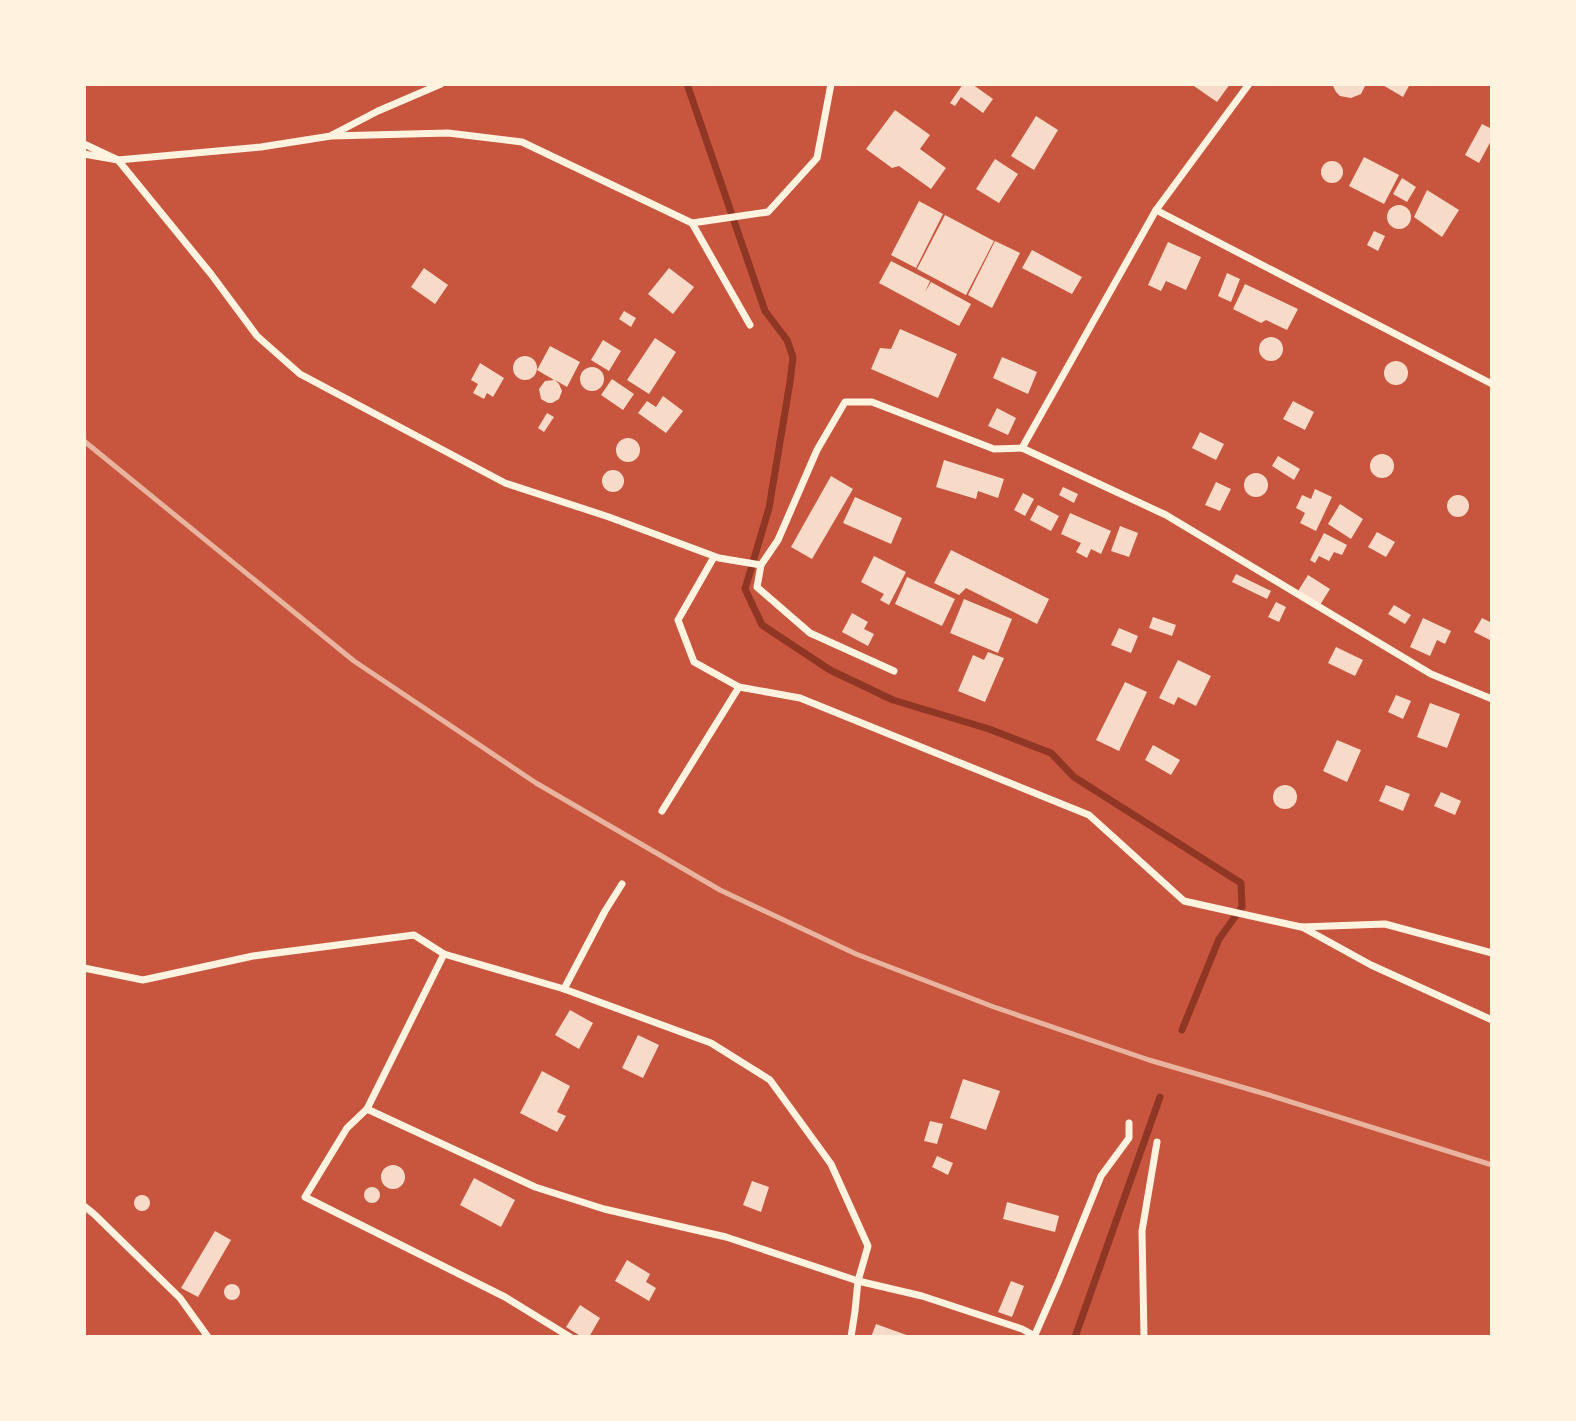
<svg xmlns="http://www.w3.org/2000/svg" width="1576" height="1421" font-family="'Work Sans',sans-serif">
  <style>
    .lines { fill: none; stroke-linecap: round; stroke-linejoin: round }
    .stream { stroke: #8f3625; stroke-width: 7 }
    .building { fill: #f7dbc8 }
    .minor { stroke: #fff3e0; stroke-width: 7 }
    .rail { stroke: #e9b49f; stroke-width: 5 }
  </style>
  <rect width="100%" height="100%" fill="#c8553d"/>
  <g class="lines">
    <g class="stream">
      <polyline points="687,84 765,311 787,340 793,357 790,382 769,508 745,589 762,625 830,670 893,700 989,729 1051,753 1074,777 1241,883 1242,907 1219,939 1182,1030"/>
      <polyline points="1075,1337 1160,1097"/>
    </g>
  </g>
  <g class="building">
    <polygon points="963,84 972,84 993,99 983,113 961,97 955,106 950,103"/>
    <polygon points="1191,84 1230,84 1217,102"/>
    <polygon points="1332,84 1366,84 1361,94 1351,98 1340,96 1336,92"/>
    <polygon points="1381,84 1410,84 1403,97"/>
    <polygon points="895,110 930,135 920,149 946,168 931,189 899,166 892,168 866,149"/>
    <polygon points="1036,116 1058,130 1034,170 1011,156"/>
    <polygon points="1482,124 1492,129 1492,139 1479,163 1465,155"/>
    <polygon points="1364,157 1399,175 1384,204 1349,186"/>
    <polygon points="995,159 1018,174 999,203 976,189"/>
    <circle cx="1332" cy="172" r="11"/>
    <polygon points="1402,178 1416,187 1407,202 1393,194"/>
    <polygon points="1427,190 1459,210 1442,237 1414,217"/>
    <polygon points="919,201 943,214 916,268 891,255"/>
    <circle cx="1399" cy="217" r="12"/>
    <polygon points="945,215 994,241 966,295 917,269"/>
    <polygon points="1374,231 1385,236 1378,251 1367,245"/>
    <polygon points="995,241 1020,253 992,308 968,295"/>
    <polygon points="1168,242 1201,257 1186,290 1166,281 1161,291 1148,285"/>
    <polygon points="1032,250 1082,277 1072,294 1022,268"/>
    <polygon points="891,261 930,281 925,292 931,282 971,304 959,326 879,283"/>
    <polygon points="424,268 448,285 435,304 411,287"/>
    <polygon points="669,268 694,287 673,314 648,294"/>
    <polygon points="1227,273 1240,279 1231,302 1218,296"/>
    <polygon points="1245,284 1298,309 1287,330 1266,320 1261,323 1233,309"/>
    <polygon points="624,311 636,318 631,327 619,319"/>
    <polygon points="900,329 957,354 938,398 871,369 880,348 891,349"/>
    <circle cx="1271" cy="349" r="12"/>
    <polygon points="655,338 676,352 649,394 627,380"/>
    <polygon points="603,340 621,351 609,371 591,360"/>
    <polygon points="550,346 580,362 567,387 555,380 559,384 562,391 559,399 552,403 548,403 541,399 539,389 545,381 554,380 537,370"/>
    <circle cx="525" cy="368" r="12"/>
    <polygon points="1002,357 1037,372 1028,394 993,378"/>
    <circle cx="1396" cy="373" r="12"/>
    <polygon points="480,363 504,378 493,397 487,393 484,399 473,393 478,384 471,380"/>
    <circle cx="592" cy="379" r="12"/>
    <polygon points="612,379 634,394 623,410 601,395"/>
    <polygon points="663,396 683,411 666,433 638,413 647,401 656,407"/>
    <polygon points="1293,401 1314,412 1305,430 1283,419"/>
    <polygon points="997,408 1016,418 1008,435 988,426"/>
    <polygon points="547,413 554,417 544,432 538,428"/>
    <polygon points="1200,432 1224,444 1216,460 1192,448"/>
    <circle cx="628" cy="450" r="12"/>
    <circle cx="1382" cy="466" r="12"/>
    <polygon points="1278,456 1300,469 1294,480 1272,466"/>
    <polygon points="944,460 1004,479 998,498 978,491 976,499 936,487"/>
    <circle cx="613" cy="481" r="11"/>
    <circle cx="1256" cy="485" r="12"/>
    <polygon points="831,476 853,489 812,559 791,547"/>
    <polygon points="1216,482 1231,489 1220,511 1205,505"/>
    <polygon points="1063,487 1078,494 1074,503 1059,495"/>
    <polygon points="1315,489 1332,497 1316,531 1300,523 1305,513 1296,508 1302,495 1311,499"/>
    <polygon points="1023,493 1034,499 1025,516 1014,510"/>
    <circle cx="1458" cy="506" r="11"/>
    <polygon points="855,497 902,518 891,544 843,523"/>
    <polygon points="1340,504 1363,519 1351,539 1328,524"/>
    <polygon points="1038,505 1059,516 1051,531 1030,520"/>
    <polygon points="1070,513 1111,531 1101,554 1091,549 1087,558 1076,552 1081,543 1061,534"/>
    <polygon points="1120,526 1138,533 1129,557 1111,551"/>
    <polygon points="1377,532 1395,542 1386,557 1368,547"/>
    <polygon points="1324,533 1347,545 1342,555 1334,552 1329,561 1319,556 1315,563 1310,560"/>
    <polygon points="951,550 1049,599 1037,624 966,588 959,595 934,583"/>
    <polygon points="874,556 906,572 889,605 880,600 884,594 861,582"/>
    <polygon points="1236,574 1271,591 1267,599 1232,582"/>
    <polygon points="1308,575 1330,589 1320,605 1298,591"/>
    <polygon points="907,577 955,599 942,626 895,604"/>
    <polygon points="964,599 1012,619 998,653 950,633"/>
    <polygon points="1276,602 1286,607 1279,622 1268,617"/>
    <polygon points="1394,605 1411,615 1405,624 1388,614"/>
    <polygon points="852,613 868,622 864,629 874,634 868,646 842,632"/>
    <polygon points="1153,617 1176,625 1172,636 1149,628"/>
    <polygon points="1423,618 1451,631 1445,644 1437,640 1430,656 1410,647"/>
    <polygon points="1482,618 1492,623 1492,641 1474,632"/>
    <polygon points="1119,628 1138,636 1131,653 1111,645"/>
    <polygon points="1336,647 1363,660 1355,676 1328,663"/>
    <polygon points="988,652 1004,658 985,702 958,691 973,655 984,660"/>
    <polygon points="1178,660 1211,676 1196,706 1178,697 1174,705 1159,698"/>
    <polygon points="1125,682 1147,692 1119,751 1096,740"/>
    <polygon points="1396,695 1411,701 1403,719 1388,712"/>
    <polygon points="1430,703 1460,714 1447,748 1417,737"/>
    <polygon points="1337,740 1361,750 1347,782 1323,771"/>
    <polygon points="1153,745 1180,760 1171,775 1145,760"/>
    <polygon points="1386,785 1410,794 1403,811 1379,801"/>
    <circle cx="1285" cy="797" r="12"/>
    <polygon points="1441,792 1461,801 1455,815 1434,806"/>
    <polygon points="570,1010 593,1023 579,1049 555,1035"/>
    <polygon points="638,1035 659,1045 643,1078 622,1068"/>
    <polygon points="542,1071 570,1086 557,1112 566,1116 557,1132 520,1113"/>
    <polygon points="963,1079 1000,1091 986,1130 950,1118"/>
    <polygon points="930,1121 943,1124 937,1144 924,1141"/>
    <polygon points="937,1156 953,1163 948,1175 932,1167"/>
    <circle cx="393" cy="1177" r="12"/>
    <polygon points="474,1178 515,1200 501,1227 460,1205"/>
    <polygon points="752,1181 769,1187 761,1212 743,1205"/>
    <circle cx="372" cy="1195" r="8"/>
    <circle cx="142" cy="1203" r="8"/>
    <polygon points="1007,1202 1059,1216 1055,1232 1003,1219"/>
    <polygon points="215,1231 231,1240 198,1297 181,1288"/>
    <polygon points="627,1260 650,1274 646,1282 656,1288 649,1301 615,1281"/>
    <polygon points="1011,1281 1024,1286 1012,1317 998,1312"/>
    <circle cx="232" cy="1292" r="8"/>
    <polygon points="580,1305 600,1318 589,1337 582,1337 566,1327"/>
    <polygon points="876,1324 912,1337 871,1337"/>
  </g>
  <g class="lines">
    <g class="minor">
      <polyline points="332,135 378,111 441,84"/>
      <polyline points="84,144 118,160 211,274 257,336 300,374 505,483 609,517 719,558 761,565"/>
      <polyline points="84,154 118,160 261,147 331,136 448,133 522,142 692,223 750,325"/>
      <polyline points="1156,210 1492,384"/>
      <polyline points="692,223 768,212 817,158 831,84"/>
      <polyline points="1022,448 1166,515 1431,674 1492,699"/>
      <polyline points="714,557 678,620 694,662 739,687 800,698 1089,815 1184,901 1301,927 1385,924 1492,953"/>
      <polyline points="894,671 810,633 757,587 761,565 778,540 817,450 845,402 872,402 994,449 1022,448 1156,210 1249,84"/>
      <polyline points="662,811 739,687"/>
      <polyline points="1302,927 1371,965 1492,1020"/>
      <polyline points="84,968 143,980 253,956 414,935 444,954"/>
      <polyline points="564,989 605,911 622,884"/>
      <polyline points="367,1109 535,1187 604,1209 726,1237 858,1281 855,1311 851,1337"/>
      <polyline points="84,1206 94,1214 180,1298 208,1337"/>
      <polyline points="570,1337 505,1297 305,1197 347,1128 367,1109 444,954 564,989 711,1043 770,1080 831,1164 868,1246 858,1281 922,1296 1022,1329 1035,1336"/>
      <polyline points="1034,1337 1059,1280 1101,1176 1129,1138 1129,1123"/>
      <polyline points="1144,1337 1142,1231 1157,1142"/>
    </g>
    <polyline class="rail" points="84,441 354,661 536,783 720,890 856,954 994,1007 1149,1060 1269,1095 1492,1165"/>
  </g>
  <rect width="1576" height="1421" fill="none" stroke="#fff3e0" stroke-width="172"/>
</svg>
